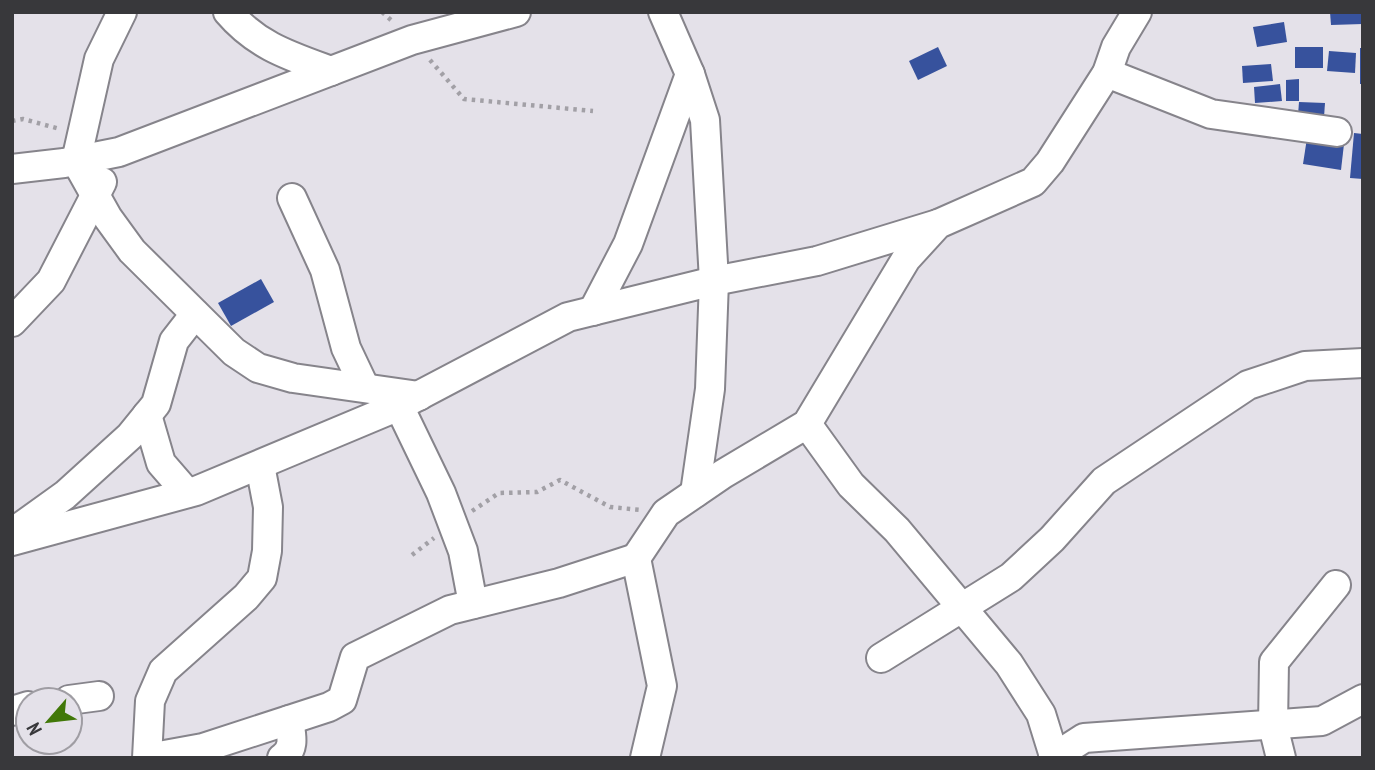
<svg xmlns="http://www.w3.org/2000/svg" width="1375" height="770" font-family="'PT Sans Narrow',sans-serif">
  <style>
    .building { fill: #37529d }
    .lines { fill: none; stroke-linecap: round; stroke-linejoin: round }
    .minor-casing { stroke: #86848b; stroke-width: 32 }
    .path { stroke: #a2a0a6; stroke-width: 4.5; stroke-dasharray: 3.5 5; stroke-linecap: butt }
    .minor { stroke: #fff; stroke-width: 28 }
  </style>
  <rect width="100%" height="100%" fill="#e4e1e9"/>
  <g class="building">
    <polygon points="1330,12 1363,12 1363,24 1331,25"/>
    <polygon points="1284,22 1287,42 1257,47 1253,27"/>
    <polygon points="938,47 947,66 918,80 909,61"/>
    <rect x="1295" y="47" width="28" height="21"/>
    <rect x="1360" y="48" width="3" height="36"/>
    <polygon points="1329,51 1356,53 1355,73 1327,71"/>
    <polygon points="1271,64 1273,81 1243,83 1242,66"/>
    <polygon points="1299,79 1299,101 1286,101 1286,80"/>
    <polygon points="1280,84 1282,101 1255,103 1254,87"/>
    <polygon points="1299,102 1325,103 1324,117 1298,115"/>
    <polygon points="1354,133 1363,134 1363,179 1350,178"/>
    <polygon points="1307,138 1344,144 1341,170 1303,164"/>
    <polygon points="261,279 274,302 231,326 218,303"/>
  </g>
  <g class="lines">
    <g class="minor-casing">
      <g id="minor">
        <polyline points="122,12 99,59 76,161 108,218 132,251 234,352 258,368 293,378 419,396"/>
        <path d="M228,12C257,46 290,56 331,71"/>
        <polyline points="1107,73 1211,114 1337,132"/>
        <polyline points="690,74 705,120 714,281 817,261 938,224"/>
        <polyline points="12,169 64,163 119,152 412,40 516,12"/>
        <polyline points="292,198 325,270 346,348 364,386"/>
        <polyline points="593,311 628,244 690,74 663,12"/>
        <polyline points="12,322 51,281 102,182"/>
        <polyline points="399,406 441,493 463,551 473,604"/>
        <polyline points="147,415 161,463 187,493"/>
        <polyline points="807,424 851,485 897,530 1009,664 1041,714 1054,756"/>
        <polyline points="12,533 65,495 130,436 156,404 174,341 195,314"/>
        <polyline points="12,541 196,491 399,406 568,317 714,281 710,389 695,493"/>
        <polyline points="881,658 1011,577 1052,539 1104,481 1248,385 1305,366 1363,363"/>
        <polyline points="69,700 99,696"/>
        <polyline points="12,711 28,706"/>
        <polyline points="147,758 150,701 163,671 246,597 262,578 267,551 268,507 260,465"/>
        <polyline points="148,758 203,748 329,707 342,700 355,657 450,610 559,583 636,558"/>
        <path d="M282,758C296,749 291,734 289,720"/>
        <polyline points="645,758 662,686 636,558 666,513 723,474 807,424 906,259 938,224 1033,182 1050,162 1107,73 1116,47 1137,12"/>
        <polyline points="1053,758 1084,738 1322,721 1363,699"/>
        <polyline points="1281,758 1273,726 1274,662 1336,585"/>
      </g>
    </g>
    <g class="path">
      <polyline points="382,12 392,21"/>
      <polyline points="430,60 464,99 593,111"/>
      <polyline points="12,121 23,119 60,129"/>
      <polyline points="472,511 499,493 537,492 560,480 610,507 641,510"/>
      <polyline points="412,555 434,538"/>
    </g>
    <use href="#minor" class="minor"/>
  </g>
  <rect width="1375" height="770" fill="none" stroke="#38383b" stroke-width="28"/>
  <g transform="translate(49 721) rotate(242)"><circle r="33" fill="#e4e1e9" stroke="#9f9da3" stroke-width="2"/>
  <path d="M0-5L12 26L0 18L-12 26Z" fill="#417808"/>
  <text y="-10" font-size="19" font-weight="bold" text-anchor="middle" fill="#38383b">N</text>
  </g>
</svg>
